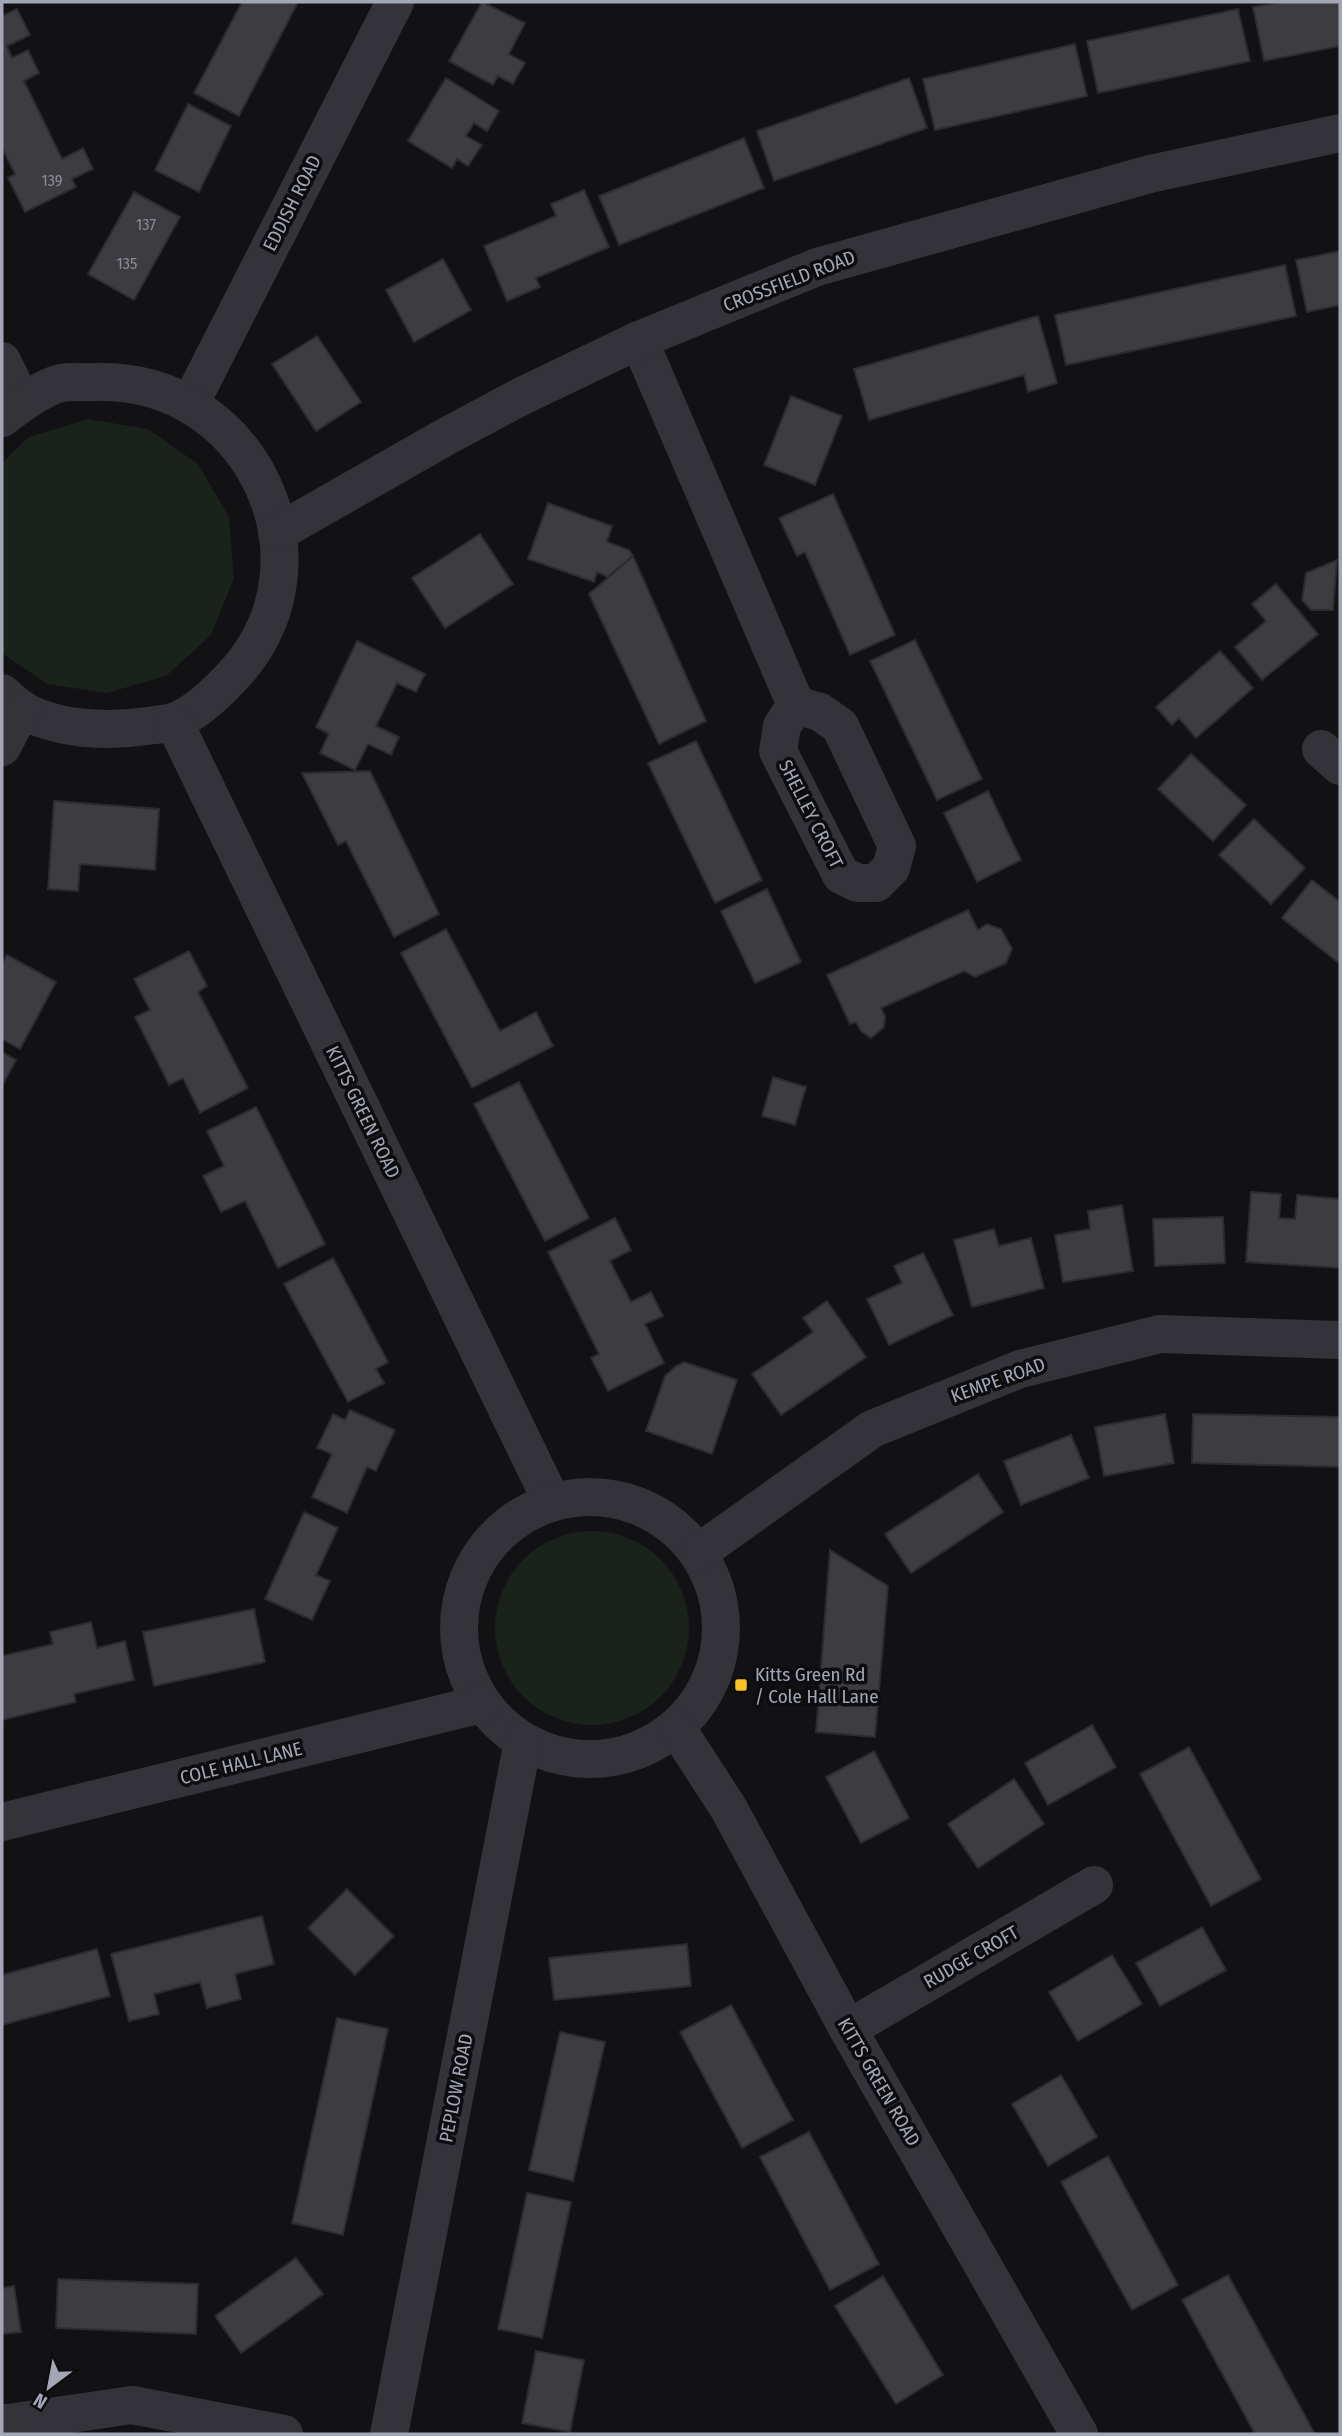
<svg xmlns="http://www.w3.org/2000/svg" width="1342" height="2436" font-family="'Fira Sans Condensed',sans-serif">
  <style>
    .green { fill: #1a221b }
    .building { fill: #3c3c41; stroke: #2c2c30; stroke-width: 2 }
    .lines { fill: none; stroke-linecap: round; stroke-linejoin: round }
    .minor { stroke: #333339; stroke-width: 38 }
    .poi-dot { fill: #fbc223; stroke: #0d0d0f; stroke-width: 2.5 }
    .labels { text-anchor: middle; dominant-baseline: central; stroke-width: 7; stroke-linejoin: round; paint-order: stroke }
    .number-label { font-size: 16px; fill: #898c98 }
    .street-label { font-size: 19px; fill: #a3a7b5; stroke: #0d0d0f }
    .poi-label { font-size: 19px; fill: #a3a7b5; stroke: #0d0d0f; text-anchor: start }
  </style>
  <rect width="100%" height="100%" fill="#121214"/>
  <g class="green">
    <polygon points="88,419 148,429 198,464 229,517 234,578 211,635 166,676 107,693 47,684 2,653 2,463 29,437"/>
    <circle cx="592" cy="1628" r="97"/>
  </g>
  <g class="building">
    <polygon points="242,2 298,2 239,116 194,93"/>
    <polygon points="482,2 525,23 509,54 525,63 513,84 498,76 493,85 449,61"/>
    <polygon points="1282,2 1340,2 1340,46 1264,61 1253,7"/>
    <polygon points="17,9 30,35 7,46 12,58 28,50 39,73 24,81 62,159 83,148 93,169 72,179 76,187 25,212 8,178 15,174 2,148 2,16"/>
    <polygon points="1238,9 1250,61 1098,93 1087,41"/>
    <polygon points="1075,44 1087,96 935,130 923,79"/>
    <polygon points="446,78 499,111 487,131 474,123 466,136 482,145 468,166 457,159 452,168 408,141"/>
    <polygon points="909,78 927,128 774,181 757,131"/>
    <polygon points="188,104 231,126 199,192 155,170"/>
    <polygon points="744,138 764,188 619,245 599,196"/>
    <polygon points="584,190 609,247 536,278 540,287 507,301 484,246 556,216 551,204"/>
    <polygon points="134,192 180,217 134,300 88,274"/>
    <polygon points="1340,251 1340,305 1307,312 1296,260"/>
    <polygon points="443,259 471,310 414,342 386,290"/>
    <polygon points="1285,265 1296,316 1066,365 1055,315"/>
    <polygon points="1038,316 1057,383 1028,392 1024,375 869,420 854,369"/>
    <polygon points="317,336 361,402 316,431 272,364"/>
    <polygon points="791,396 842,416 815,485 764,465"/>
    <polygon points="833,494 895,635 850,655 805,552 797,556 779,518"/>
    <polygon points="548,503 612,526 607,542 629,550 633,556 608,577 597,572 594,582 528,559"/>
    <polygon points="480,534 513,584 445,628 412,578"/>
    <polygon points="633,556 706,721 659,744 589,594"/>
    <polygon points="1337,560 1333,610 1311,610 1302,600 1306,573"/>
    <polygon points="1276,584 1318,634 1262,680 1235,647 1266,621 1252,604"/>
    <polygon points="915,640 982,779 937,800 870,661"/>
    <polygon points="357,641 425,674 416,692 397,683 376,726 399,737 391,755 368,744 355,770 320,753 329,734 316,727"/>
    <polygon points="1220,651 1253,688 1196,738 1179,718 1172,725 1156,707"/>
    <polygon points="696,741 762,880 715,903 648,763"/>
    <polygon points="1191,754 1246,805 1213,841 1158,789"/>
    <polygon points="370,771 439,914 394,937 346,841 338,845 302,773"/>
    <polygon points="988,791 1021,860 977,882 944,813"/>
    <polygon points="54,801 159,809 155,870 80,864 78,891 48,889"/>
    <polygon points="1254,819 1305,868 1271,904 1219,855"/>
    <polygon points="1312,880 1340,902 1340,964 1282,918"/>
    <polygon points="767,889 801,962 755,983 721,911"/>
    <polygon points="968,910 978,930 987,924 1001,929 1012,949 1006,963 975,977 964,971 881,1008 885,1016 884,1027 871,1038 861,1031 856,1022 850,1024 827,975"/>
    <polygon points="446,929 500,1031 536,1012 553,1046 472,1088 401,953"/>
    <polygon points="189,951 207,986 198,992 248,1088 200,1113 183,1078 169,1085 135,1017 150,1010 134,979"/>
    <polygon points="7,955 56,982 20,1049 2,1039 2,964"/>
    <polygon points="2,1052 16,1060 2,1086"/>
    <polygon points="773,1077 806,1087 795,1125 762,1116"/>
    <polygon points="519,1082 589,1218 545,1241 474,1104"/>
    <polygon points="256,1107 325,1244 278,1268 245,1201 221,1212 203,1176 224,1166 207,1131"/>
    <polygon points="1251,1192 1281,1194 1279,1218 1295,1219 1297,1195 1340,1199 1340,1268 1246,1262"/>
    <polygon points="1122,1205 1133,1271 1063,1282 1055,1235 1090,1229 1088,1211"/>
    <polygon points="1223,1217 1225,1263 1155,1266 1153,1219"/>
    <polygon points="615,1218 631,1250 610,1261 631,1302 651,1292 663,1316 645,1324 664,1363 608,1391 591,1358 599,1354 548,1252"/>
    <polygon points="994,1229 999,1246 1031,1238 1044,1288 972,1307 954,1240"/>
    <polygon points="923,1253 953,1315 889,1345 867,1299 902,1283 894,1266"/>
    <polygon points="333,1258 388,1362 376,1369 384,1383 348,1402 284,1284"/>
    <polygon points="827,1301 866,1357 781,1415 752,1374 813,1332 803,1318"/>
    <polygon points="684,1362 737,1380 712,1454 646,1431 665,1376 676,1366"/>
    <polygon points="350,1410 395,1430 376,1471 367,1467 347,1513 312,1497 332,1454 317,1448 333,1414 345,1420"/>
    <polygon points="1165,1414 1174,1463 1104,1476 1095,1427"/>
    <polygon points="1193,1414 1340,1417 1340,1467 1192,1463"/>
    <polygon points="1071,1435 1089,1478 1021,1505 1004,1461"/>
    <polygon points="978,1474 1003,1512 911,1573 885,1534"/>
    <polygon points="304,1512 338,1528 316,1575 330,1581 312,1620 265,1599"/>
    <polygon points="830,1550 888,1586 875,1737 816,1732"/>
    <polygon points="254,1609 265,1662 154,1686 143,1632"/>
    <polygon points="91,1622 97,1648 125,1641 134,1680 74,1694 76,1702 2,1720 2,1656 53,1644 50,1632"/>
    <polygon points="1092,1725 1116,1767 1048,1805 1025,1763"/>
    <polygon points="1189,1747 1261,1879 1211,1906 1140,1774"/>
    <polygon points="874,1751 909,1818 861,1843 826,1777"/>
    <polygon points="1014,1779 1044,1824 978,1868 948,1824"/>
    <polygon points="347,1889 394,1936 355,1975 308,1928"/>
    <polygon points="262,1916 274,1964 235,1974 241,1999 207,2008 200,1982 154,1994 159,2014 129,2021 111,1954"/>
    <polygon points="1202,1927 1226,1970 1160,2006 1136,1963"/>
    <polygon points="687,1944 691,1986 554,2000 549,1958"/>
    <polygon points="97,1949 110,1996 2,2025 2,1975"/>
    <polygon points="1112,1955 1142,2004 1078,2041 1049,1992"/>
    <polygon points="731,2005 793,2120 742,2148 680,2032"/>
    <polygon points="337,2018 388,2029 343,2235 292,2223"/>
    <polygon points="560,2032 605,2042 573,2181 529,2170"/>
    <polygon points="1061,2075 1097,2137 1048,2166 1012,2104"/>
    <polygon points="809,2132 879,2264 830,2290 760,2157"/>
    <polygon points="1108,2156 1178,2285 1132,2310 1061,2182"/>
    <polygon points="527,2193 571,2202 542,2338 498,2329"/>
    <polygon points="296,2258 323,2294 241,2353 215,2316"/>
    <polygon points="1228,2275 1315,2434 1255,2434 1182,2300"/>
    <polygon points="883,2276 943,2375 896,2404 835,2306"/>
    <polygon points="58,2279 198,2284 196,2334 56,2328"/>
    <polygon points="14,2286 21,2332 2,2334 2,2288"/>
    <polygon points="536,2351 584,2360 570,2432 522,2423"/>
  </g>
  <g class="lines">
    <g class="minor">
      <polyline points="639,340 796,705 820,712 840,726 897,846 891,868 876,883 858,883 841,875 778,751 782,726 796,705"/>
      <polyline points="2,361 22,402"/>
      <polyline points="190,404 395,2"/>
      <path d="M2,418C18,406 41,388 61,383C72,381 87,383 98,382C247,378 336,554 239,669C223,687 196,714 173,722C165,724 155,725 147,726C107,732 58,730 22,710C15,705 8,698 2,693"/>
      <polyline points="277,533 447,436 522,396 639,340 817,267 1150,174 1340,133"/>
      <polyline points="174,722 552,1502"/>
      <polyline points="2,747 22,709"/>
      <polyline points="1321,749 1340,766"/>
      <circle cx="590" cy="1628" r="131"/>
      <polyline points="698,1553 872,1429 1020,1369 1160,1334 1340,1340"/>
      <polyline points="678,1730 729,1809 848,2029 1079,2434"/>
      <polyline points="2,1822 481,1704"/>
      <polyline points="848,2029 1094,1885"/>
      <polyline points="2,2424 132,2405 284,2434"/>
      <polyline points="389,2434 523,1741"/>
    </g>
  </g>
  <rect class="poi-dot" x="734" y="1678" width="14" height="14" rx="3.5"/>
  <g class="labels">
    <g class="number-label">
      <text x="52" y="180">139</text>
      <text x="146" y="224">137</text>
      <text x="127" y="263">135</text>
    </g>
    <g class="street-label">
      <text transform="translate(292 203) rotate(-63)">EDDISH ROAD</text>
      <text transform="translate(789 281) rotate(-21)">CROSSFIELD ROAD</text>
      <text transform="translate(811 814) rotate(63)">SHELLEY CROFT</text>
      <text transform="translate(363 1112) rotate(64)">KITTS GREEN ROAD</text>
      <text transform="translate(998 1380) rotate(-20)">KEMPE ROAD</text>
      <text transform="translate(241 1763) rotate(-14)">COLE HALL LANE</text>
      <text transform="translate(971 1957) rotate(-30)">RUDGE CROFT</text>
      <text transform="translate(879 2082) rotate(60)">KITTS GREEN ROAD</text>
      <text transform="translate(456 2088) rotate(-79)">PEPLOW ROAD</text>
    </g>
    <g class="poi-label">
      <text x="755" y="1674">Kitts Green Rd<tspan x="755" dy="22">/ Cole Hall Lane</tspan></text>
    </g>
  </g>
  <rect width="1342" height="2436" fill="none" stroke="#a3a7b5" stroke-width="7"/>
  <g transform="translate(49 2387) rotate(212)" stroke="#0d0d0f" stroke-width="5" paint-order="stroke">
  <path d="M0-5L12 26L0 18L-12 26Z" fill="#a3a7b5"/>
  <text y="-10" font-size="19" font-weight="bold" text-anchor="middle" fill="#a3a7b5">N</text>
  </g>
</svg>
